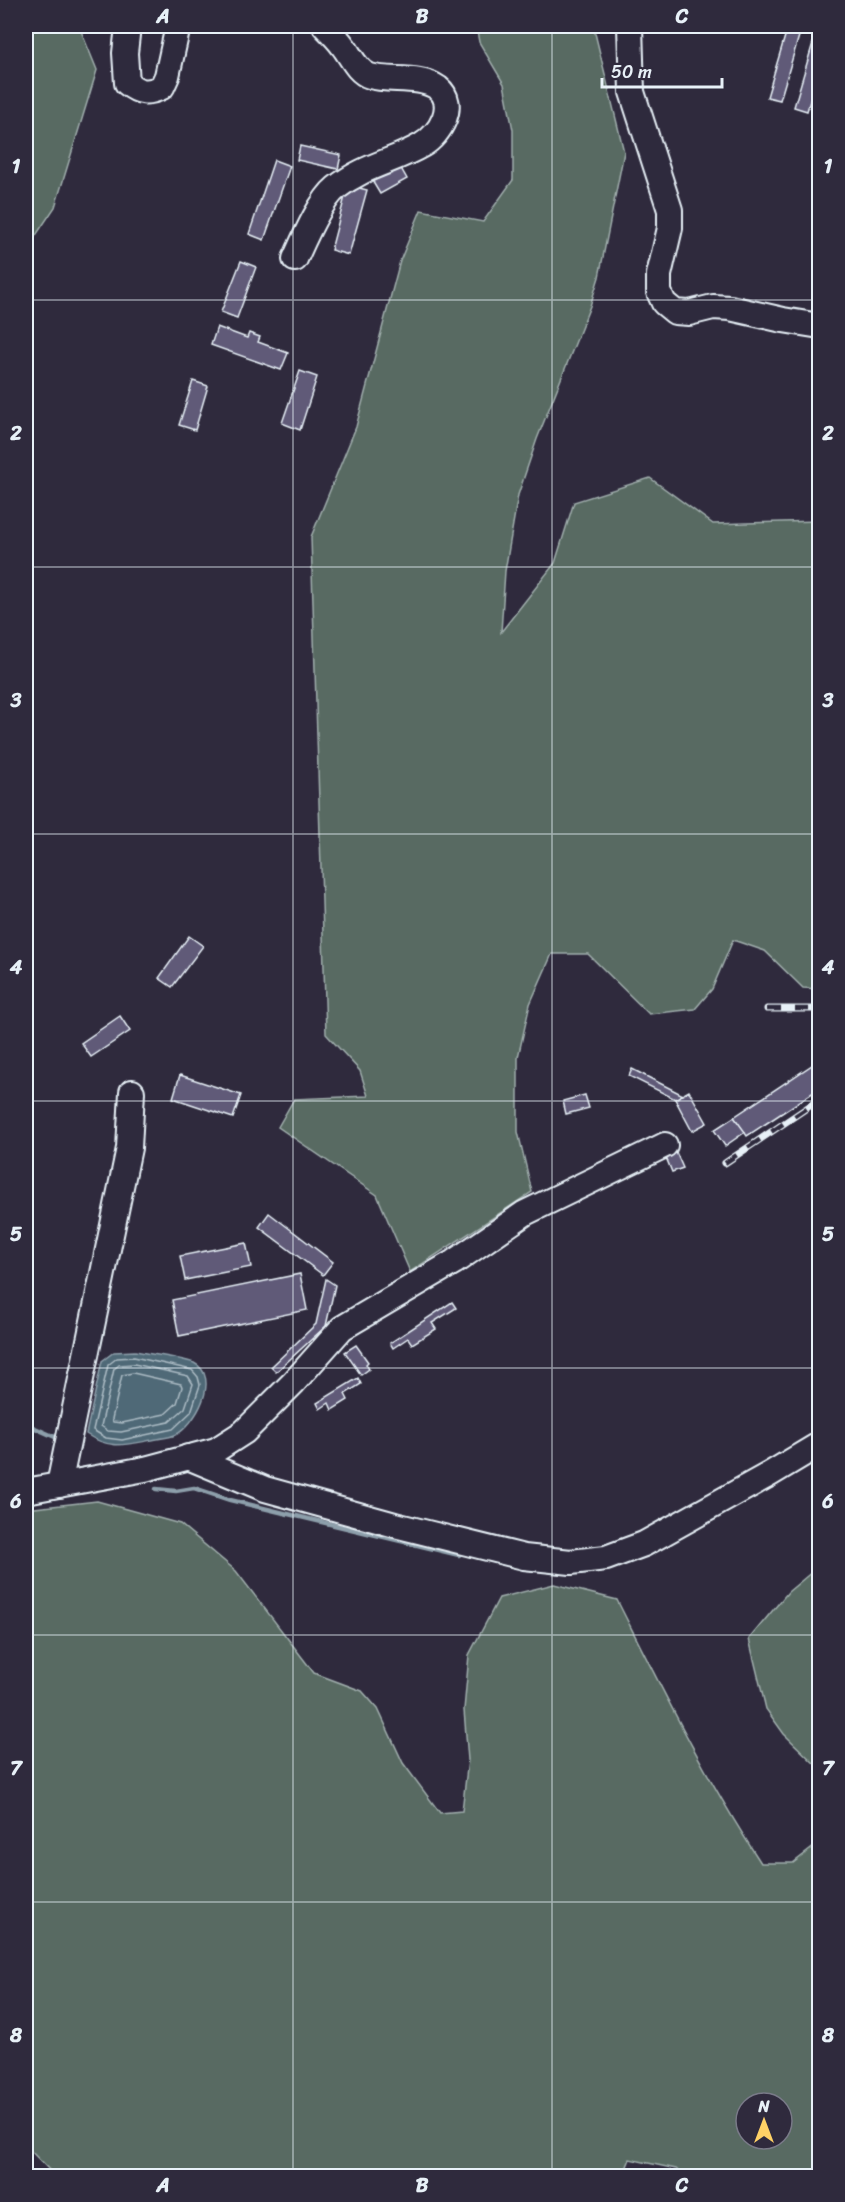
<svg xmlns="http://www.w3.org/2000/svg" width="845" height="2202" font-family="Sriracha,sans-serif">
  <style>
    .green { fill: #596b62; stroke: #a0aead; stroke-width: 1.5; fill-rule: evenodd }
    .water { fill: #506977; stroke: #8d9fab; stroke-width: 1.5 }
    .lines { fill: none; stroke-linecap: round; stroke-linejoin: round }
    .shore { stroke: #abbbc4; stroke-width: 1.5 }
    .stream { stroke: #8d9fab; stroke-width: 4.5 }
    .building { fill: #605a78; stroke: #e8f1f8; stroke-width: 1.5 }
    .minor-casing { stroke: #e8f1f8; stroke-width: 28 }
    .minor { stroke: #2f2a3d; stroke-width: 24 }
    .rail-casing { stroke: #e8f1f8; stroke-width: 7 }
    .rail { stroke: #2f2a3d; stroke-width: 4.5; stroke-dasharray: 14; stroke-linecap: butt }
    .grid { fill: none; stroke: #e8f1f8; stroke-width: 1.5; stroke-opacity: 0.55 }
    .neatline { fill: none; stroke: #e8f1f8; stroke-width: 2 }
    .grid-label { font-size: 20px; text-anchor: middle; font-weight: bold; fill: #e8f1f8 }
  </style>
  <rect width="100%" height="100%" fill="#2f2a3d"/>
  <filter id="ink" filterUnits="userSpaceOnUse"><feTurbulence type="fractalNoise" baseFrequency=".0167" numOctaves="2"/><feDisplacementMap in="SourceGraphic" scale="12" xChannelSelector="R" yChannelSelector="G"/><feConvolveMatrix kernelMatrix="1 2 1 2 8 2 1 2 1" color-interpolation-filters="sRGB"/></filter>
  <g filter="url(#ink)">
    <g class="green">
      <polygon points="26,26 79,26 97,70 55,207 26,250"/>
      <polygon points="476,26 591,26 594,29 624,152 599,277 590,306 537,439 518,495 505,571 501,632 555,563 574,502 650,478 713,524 819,521 819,989 803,988 765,951 733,940 712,989 695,1009 649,1014 588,954 552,954 530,1004 518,1057 518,1132 532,1192 410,1272 377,1195 278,1127 294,1099 368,1096 360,1071 326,1034 311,537 356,427 400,261 421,210 483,222 513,180 513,130 504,84 479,42"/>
      <path d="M97,1501L180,1524L236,1571L314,1673L362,1691L378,1709L403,1763L440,1813L462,1811L468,1760L464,1710L469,1655L499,1598L554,1584L617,1600C662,1689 706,1779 761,1863H793L819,1843V2176H685L676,2169L630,2159L623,2176H55L26,2146V1509ZM746,2103H782V2139H746Z"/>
      <polygon points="819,1566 819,1768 784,1734 766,1709 749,1639 788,1592"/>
    </g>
    <path class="water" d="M135,1351C149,1354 182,1358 194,1363C222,1377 195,1426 175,1435C168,1438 159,1438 152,1440C125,1445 110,1450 86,1434L102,1361L114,1352Z"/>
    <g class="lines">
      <g class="shore">
        <polygon points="134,1357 192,1370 198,1377 200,1385 191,1412 173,1429 122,1440 106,1438 93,1430 108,1365 117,1358"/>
        <polygon points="134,1364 188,1376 193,1384 185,1408 169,1422 121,1432 108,1431 101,1426 114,1369 119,1365"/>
        <polygon points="133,1373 181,1384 182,1387 177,1403 165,1414 122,1423 113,1422 112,1419 122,1375"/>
      </g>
      <g class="stream">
        <polyline points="26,1424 55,1437"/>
        <polyline points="156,1489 176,1491 194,1488 230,1500 459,1555"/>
      </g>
    </g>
    <g class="building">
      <polygon points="788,26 802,26 780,100 767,97"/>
      <polygon points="818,26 820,66 807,111 794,107"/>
      <polygon points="300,146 341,155 338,169 297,160"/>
      <polygon points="274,160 290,166 264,240 249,234"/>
      <polygon points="398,163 407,179 380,194 371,179"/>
      <polygon points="348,185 367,190 349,255 331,250"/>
      <polygon points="241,261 256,267 237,318 221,312"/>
      <polygon points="217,327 247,338 249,333 260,337 258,342 288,353 281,370 211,345"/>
      <polygon points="300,371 317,377 300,430 282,423"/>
      <polygon points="193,381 208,386 195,430 179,425"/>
      <polygon points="189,936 203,946 172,987 159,978"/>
      <polygon points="120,1016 130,1031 91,1057 81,1043"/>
      <polygon points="26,1034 27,1034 31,1064 26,1064"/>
      <polygon points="815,1063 820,1070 820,1088 747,1136 734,1117"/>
      <polygon points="632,1069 683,1095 675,1099 629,1076"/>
      <polygon points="180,1075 241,1095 233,1118 173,1098"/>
      <polygon points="689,1091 707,1123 692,1131 675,1099"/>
      <polygon points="585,1095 589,1108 566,1114 563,1101"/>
      <polygon points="734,1117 745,1132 725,1146 714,1130"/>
      <polygon points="675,1150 683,1168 672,1172 665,1155"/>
      <polygon points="269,1213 333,1262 323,1275 259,1227"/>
      <polygon points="246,1243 251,1267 185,1280 180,1256"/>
      <polygon points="300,1274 307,1310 179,1336 172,1300"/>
      <polygon points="326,1279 335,1285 326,1326 276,1372 271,1367 316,1324"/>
      <polygon points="452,1302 456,1308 432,1323 436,1329 412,1344 408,1338 393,1348 390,1343"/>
      <polygon points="356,1345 368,1362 366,1364 369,1369 361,1375 345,1352"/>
      <polygon points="358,1378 361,1384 345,1394 348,1400 332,1410 329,1403 320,1409 317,1403"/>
    </g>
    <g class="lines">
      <g class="minor-casing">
        <g id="minor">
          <path d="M128,26L125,53L127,83C139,93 148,94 162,87L167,76L178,26"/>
          <polyline points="630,26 632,92 670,210 670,228 659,275 659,292 664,303 675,312 689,313 713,307 730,308 783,320 820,326"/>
          <path d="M295,259C304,239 320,201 336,188C365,165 393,162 422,145C440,135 458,104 438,88C420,75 389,82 370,76C357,72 351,56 343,46C338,39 331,32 325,26"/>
          <polyline points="188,1457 265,1489 395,1525 524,1557 571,1562 606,1558 644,1544 770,1474 820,1444"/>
          <polyline points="59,1485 129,1148 132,1092"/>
          <polyline points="26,1491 145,1469 216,1450 244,1432 294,1382 342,1328 454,1262 525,1213 665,1145"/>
        </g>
      </g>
      <use href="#minor" class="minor"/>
      <g class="rail-casing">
        <g id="rail">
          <polyline points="767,1009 820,1009"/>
          <polyline points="725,1163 820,1099"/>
        </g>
      </g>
      <use href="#rail" class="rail"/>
    </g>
  </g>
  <path class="grid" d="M293,26V2176M552,26V2176M26,300H820M26,567H820M26,834H820M26,1101H820M26,1368H820M26,1635H820M26,1902H820"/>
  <rect width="845" height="2202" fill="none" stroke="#2f2a3d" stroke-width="66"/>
  <g transform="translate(764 2121)"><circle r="28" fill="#2f2a3d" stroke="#797a88" stroke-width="1.5"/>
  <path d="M0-4.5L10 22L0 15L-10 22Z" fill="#ffd166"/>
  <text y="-9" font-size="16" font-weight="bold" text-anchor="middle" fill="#e8f1f8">N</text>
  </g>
  <path d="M602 78v9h120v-9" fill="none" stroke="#e8f1f8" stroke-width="3"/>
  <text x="611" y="78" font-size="18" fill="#e8f1f8" stroke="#2f2a3d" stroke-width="4.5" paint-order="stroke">50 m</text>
  <rect x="33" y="33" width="779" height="2136" class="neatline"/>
  <g class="grid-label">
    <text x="163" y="23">A</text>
    <text x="422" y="23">B</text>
    <text x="682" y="23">C</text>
    <text x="16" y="173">1</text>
    <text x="828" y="173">1</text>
    <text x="16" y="440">2</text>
    <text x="828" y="440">2</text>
    <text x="16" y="707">3</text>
    <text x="828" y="707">3</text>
    <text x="16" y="974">4</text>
    <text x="828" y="974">4</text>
    <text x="16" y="1241">5</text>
    <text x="828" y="1241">5</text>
    <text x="16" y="1508">6</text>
    <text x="828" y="1508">6</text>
    <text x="16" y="1775">7</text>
    <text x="828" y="1775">7</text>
    <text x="16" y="2042">8</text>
    <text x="828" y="2042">8</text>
    <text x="163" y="2192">A</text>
    <text x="422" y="2192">B</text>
    <text x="682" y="2192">C</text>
  </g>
</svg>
